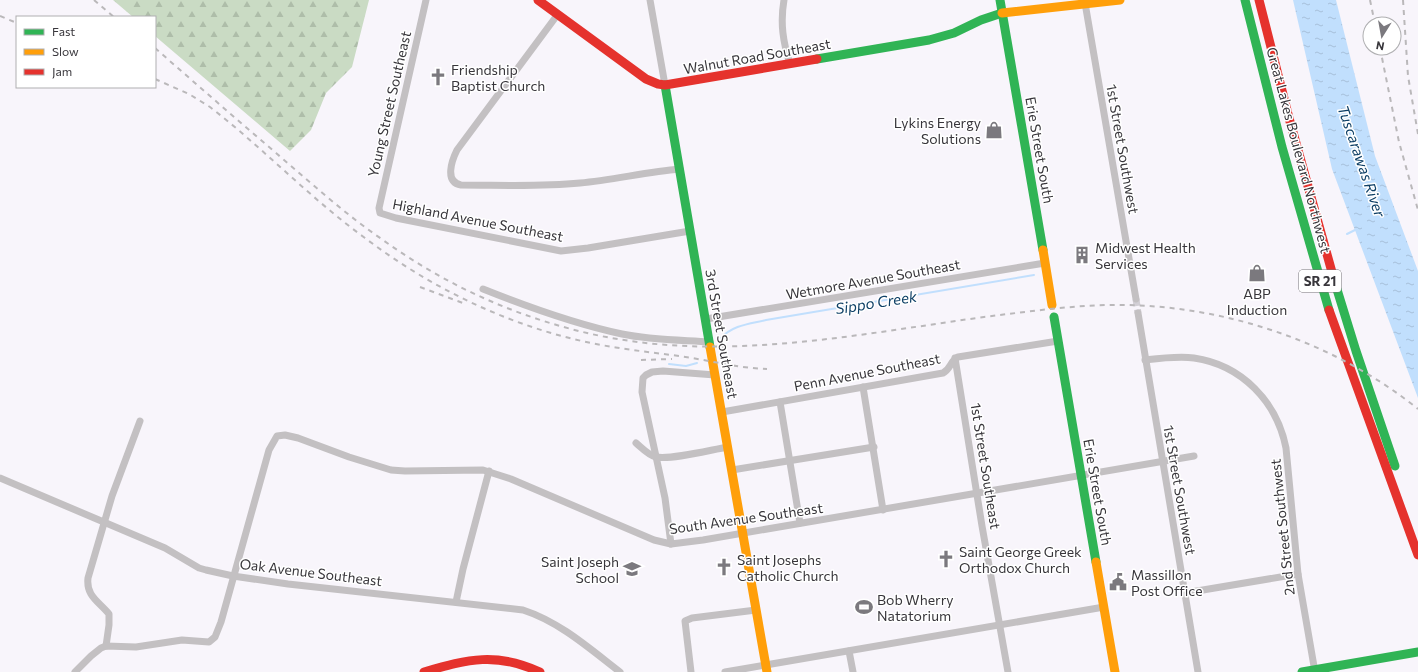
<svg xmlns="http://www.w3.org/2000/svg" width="1418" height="672" font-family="Commissioner,sans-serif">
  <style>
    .forest { fill: url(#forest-firs) }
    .water { fill: url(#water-ripples) }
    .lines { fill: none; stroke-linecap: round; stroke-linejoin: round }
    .stream { stroke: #c1dffd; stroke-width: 2 }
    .street-tunnel { stroke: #d2cfd5; stroke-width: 7; stroke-dasharray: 7 3.5; stroke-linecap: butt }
    .street { stroke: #c3c0c2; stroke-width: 7 }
    .fast { stroke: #30b455; stroke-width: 9 }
    .slow { stroke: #ff9f0a; stroke-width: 9 }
    .jam { stroke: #e5322d; stroke-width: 9 }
    .rail { stroke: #bab8ba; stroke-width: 2; stroke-dasharray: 5 5; stroke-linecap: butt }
    .labels { text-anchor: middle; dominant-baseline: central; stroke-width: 3; stroke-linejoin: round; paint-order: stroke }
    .shield { fill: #fff; stroke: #747276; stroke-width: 1 }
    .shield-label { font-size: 13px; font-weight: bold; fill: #38363b }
    .street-label { font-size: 14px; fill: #38363b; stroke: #fff }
    .poi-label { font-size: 14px; fill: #38363b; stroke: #fff; text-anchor: start }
    .water-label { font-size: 15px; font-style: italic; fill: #0f4066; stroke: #fff }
  </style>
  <defs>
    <pattern id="forest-firs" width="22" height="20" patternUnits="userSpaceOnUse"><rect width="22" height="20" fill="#cadbc4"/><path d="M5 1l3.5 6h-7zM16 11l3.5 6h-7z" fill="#aebda9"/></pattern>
    <pattern id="water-ripples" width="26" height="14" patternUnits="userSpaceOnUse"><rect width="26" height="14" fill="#c1dffd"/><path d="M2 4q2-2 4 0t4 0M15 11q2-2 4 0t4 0" fill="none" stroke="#a7c0da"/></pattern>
  </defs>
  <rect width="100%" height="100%" fill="#f8f5fb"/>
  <polygon class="forest" points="113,0 369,0 352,67 326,93 311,130 290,151 155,36 155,17 133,17"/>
  <polygon class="water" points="1293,0 1336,0 1375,156 1418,271 1418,398 1332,169"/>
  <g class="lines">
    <g class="stream">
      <polyline points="1347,234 1357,229"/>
      <path d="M721,338C733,325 749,324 766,320L1034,275"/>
      <polyline points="669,364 686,366 697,363"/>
    </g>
    <polyline class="street-tunnel" points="1136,299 1138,313"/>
    <g class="street">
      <polyline points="426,0 379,208 380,213 396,218 561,251 588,248 690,231"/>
      <polyline points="650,0 665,85"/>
      <path d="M784,0C780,23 783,42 790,64"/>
      <polyline points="1085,3 1136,299"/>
      <path d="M558,14L457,150C452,160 444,182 461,185C501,185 540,187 580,183C613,180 646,172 680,169"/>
      <path d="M483,289C528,307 575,324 622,334C651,340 681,340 710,342"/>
      <polyline points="1138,313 1198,672"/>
      <polyline points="706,319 1045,263"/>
      <polyline points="955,358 982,526 1008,672"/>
      <path d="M1145,360C1162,358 1178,356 1194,358C1242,365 1277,402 1286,448L1298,574L1315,672"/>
      <polyline points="863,387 883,510"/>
      <polyline points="780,402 800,523"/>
      <path d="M722,412L943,373C951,369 950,361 958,357L1058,341"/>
      <path d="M636,443C642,448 648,455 656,457C672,460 710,450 728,447"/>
      <polyline points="732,470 874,447"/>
      <path d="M0,478L165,548L199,568L206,570L233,576L288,584L523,610C560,622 590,649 620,672"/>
      <polyline points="671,544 665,498 642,392 643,378 646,375 652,372 663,371 715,375"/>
      <polyline points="1185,593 1298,574"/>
      <polyline points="456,602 463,569 489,471"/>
      <path d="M106,646L109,625V614C98,601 86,596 88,578L112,496L140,421"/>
      <polyline points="849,651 853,672"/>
      <polyline points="75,672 91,656 101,648 106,646 136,647 182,640 209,642 215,637 221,622 269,450 277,436 285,435 298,438 349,457 391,470 405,471 483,470 511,479 654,540 671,544 703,540 1194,456"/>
      <polyline points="691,672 685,621 692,618 756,610"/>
      <polyline points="725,672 1104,607"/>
    </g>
    <g class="fast">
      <polyline points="1000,0 1043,250"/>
      <polyline points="1245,0 1282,147 1329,310"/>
      <polyline points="817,59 929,40 954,33 981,20 1002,13"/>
      <polyline points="665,85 710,347"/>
      <polyline points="1335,283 1356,351 1395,466"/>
      <polyline points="1054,317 1096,562"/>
      <polyline points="1302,672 1418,652"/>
    </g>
    <g class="slow">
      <polyline points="1002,13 1120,0"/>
      <polyline points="1043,250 1052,305"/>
      <polyline points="710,347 767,672"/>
      <polyline points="1096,562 1115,672"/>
    </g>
    <g class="jam">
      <polyline points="538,0 646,79 658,84 665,85 817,59"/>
      <polyline points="1259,0 1289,118 1335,283"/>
      <polyline points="1329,310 1418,555"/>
      <path d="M424,672C469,659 496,652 540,672"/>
    </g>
    <g class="rail">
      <polyline points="94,0 114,17"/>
      <polyline points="1370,0 1375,24"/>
      <polyline points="1403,0 1408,76 1418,134"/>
      <polyline points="0,16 17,23"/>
      <path d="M155,48C195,83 235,118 276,153C311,183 345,214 383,240C440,281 503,311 571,329C709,366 845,336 984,317C1025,312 1066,306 1108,305C1219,303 1332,340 1418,409"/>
      <polyline points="1380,48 1399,142 1418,210"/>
      <path d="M155,79L189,94L210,107C263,148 310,198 365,238C431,288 509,326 591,343C620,349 649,352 679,356C708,360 737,368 767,369"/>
      <polyline points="420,287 463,303"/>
      <polyline points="641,360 672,359"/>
    </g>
  </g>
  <defs>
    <g id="church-bare" transform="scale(1.38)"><path d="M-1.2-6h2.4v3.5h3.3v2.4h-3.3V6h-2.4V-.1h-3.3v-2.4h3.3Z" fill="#7b797e" stroke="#fff" stroke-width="2.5" paint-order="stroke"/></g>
    <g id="shop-bare" transform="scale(1.38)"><path d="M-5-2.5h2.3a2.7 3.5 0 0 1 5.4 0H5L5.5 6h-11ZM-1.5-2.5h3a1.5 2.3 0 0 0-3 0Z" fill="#7b797e" stroke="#fff" stroke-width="2.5" paint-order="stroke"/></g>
    <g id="building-bare" transform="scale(1.38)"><path d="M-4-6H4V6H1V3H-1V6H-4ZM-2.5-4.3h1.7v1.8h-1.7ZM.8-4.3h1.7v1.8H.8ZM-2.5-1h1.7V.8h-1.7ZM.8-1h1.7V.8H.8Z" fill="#7b797e" stroke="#fff" stroke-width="2.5" paint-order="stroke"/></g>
    <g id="school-bare" transform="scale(1.38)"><path d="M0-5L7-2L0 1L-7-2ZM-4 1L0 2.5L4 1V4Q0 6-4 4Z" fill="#7b797e" stroke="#fff" stroke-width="2.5" paint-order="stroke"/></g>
    <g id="civic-bare" transform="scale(1.38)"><path d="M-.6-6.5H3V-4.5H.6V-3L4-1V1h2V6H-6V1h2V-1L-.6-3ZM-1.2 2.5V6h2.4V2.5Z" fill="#7b797e" stroke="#fff" stroke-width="2.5" paint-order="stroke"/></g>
    <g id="stadium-bare" transform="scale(1.38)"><path d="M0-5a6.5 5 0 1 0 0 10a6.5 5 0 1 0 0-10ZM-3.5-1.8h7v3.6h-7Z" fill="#7b797e" stroke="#fff" stroke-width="2.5" paint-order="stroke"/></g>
  </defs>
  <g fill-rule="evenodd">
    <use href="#church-bare" x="438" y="77"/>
    <use href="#shop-bare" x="994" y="130"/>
    <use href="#building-bare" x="1082" y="255"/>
    <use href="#shop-bare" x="1257" y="273"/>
    <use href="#church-bare" x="946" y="559"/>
    <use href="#church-bare" x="724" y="567"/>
    <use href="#school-bare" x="632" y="569"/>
    <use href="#civic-bare" x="1118" y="582"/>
    <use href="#stadium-bare" x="864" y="607"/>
  </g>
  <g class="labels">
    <rect class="shield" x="1299" y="270" width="42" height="22" rx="3"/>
    <g class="shield-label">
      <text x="1320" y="281">SR 21</text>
    </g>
    <g class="street-label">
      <text transform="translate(757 56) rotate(-10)">Walnut Road Southeast</text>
      <text transform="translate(389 104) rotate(-77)">Young Street Southeast</text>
      <text transform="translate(1123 149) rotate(80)">1st Street Southwest</text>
      <text transform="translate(1040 150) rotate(80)">Erie Street South</text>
      <text transform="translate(1299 150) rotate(75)">Great Lakes Boulevard Northwest</text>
      <text transform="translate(478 220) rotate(11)">Highland Avenue Southeast</text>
      <text transform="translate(873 279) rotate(-10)">Wetmore Avenue Southeast</text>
      <text transform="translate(722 334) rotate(80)">3rd Street Southeast</text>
      <text transform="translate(867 372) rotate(-11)">Penn Avenue Southeast</text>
      <text transform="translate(986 466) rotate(81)">1st Street Southeast</text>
      <text transform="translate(1180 490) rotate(80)">1st Street Southwest</text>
      <text transform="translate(1098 492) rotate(80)">Erie Street South</text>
      <text transform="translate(746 518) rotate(-8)">South Avenue Southeast</text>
      <text transform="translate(1282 527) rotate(-96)">2nd Street Southwest</text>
      <text transform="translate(311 572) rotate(7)">Oak Avenue Southeast</text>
    </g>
    <g class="poi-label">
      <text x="451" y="69">Friendship<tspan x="451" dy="16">Baptist Church</tspan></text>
      <text x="981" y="122" text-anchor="end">Lykins Energy<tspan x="981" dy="16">Solutions</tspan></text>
      <text x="1095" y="247">Midwest Health<tspan x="1095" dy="16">Services</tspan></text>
      <text x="1257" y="293" text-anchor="middle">ABP<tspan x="1257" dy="16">Induction</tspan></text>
      <text x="959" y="551">Saint George Greek<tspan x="959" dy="16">Orthodox Church</tspan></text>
      <text x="737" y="559">Saint Josephs<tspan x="737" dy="16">Catholic Church</tspan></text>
      <text x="619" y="561" text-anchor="end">Saint Joseph<tspan x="619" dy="16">School</tspan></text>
      <text x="1131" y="574">Massillon<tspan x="1131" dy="16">Post Office</tspan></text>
      <text x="877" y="599">Bob Wherry<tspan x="877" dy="16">Natatorium</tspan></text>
    </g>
    <g class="water-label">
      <text transform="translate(1362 161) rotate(71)">Tuscarawas River</text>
      <text transform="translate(876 302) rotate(-9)">Sippo Creek</text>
    </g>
  </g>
  <rect x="16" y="16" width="140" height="72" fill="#ffffff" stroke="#afafb1"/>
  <rect x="24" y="29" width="20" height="6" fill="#30b455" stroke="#afafb1"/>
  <text x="52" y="36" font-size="12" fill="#38363b">Fast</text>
  <rect x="24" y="49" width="20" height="6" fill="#ff9f0a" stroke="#afafb1"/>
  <text x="52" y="56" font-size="12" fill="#38363b">Slow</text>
  <rect x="24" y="69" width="20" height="6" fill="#e5322d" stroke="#afafb1"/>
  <text x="52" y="76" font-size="12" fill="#38363b">Jam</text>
  <g transform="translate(1382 36) rotate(191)"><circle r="19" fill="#ffffff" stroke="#afafb1"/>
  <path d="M0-3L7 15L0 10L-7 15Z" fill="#7b797e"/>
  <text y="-6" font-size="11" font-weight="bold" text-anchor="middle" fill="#38363b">N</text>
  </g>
</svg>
